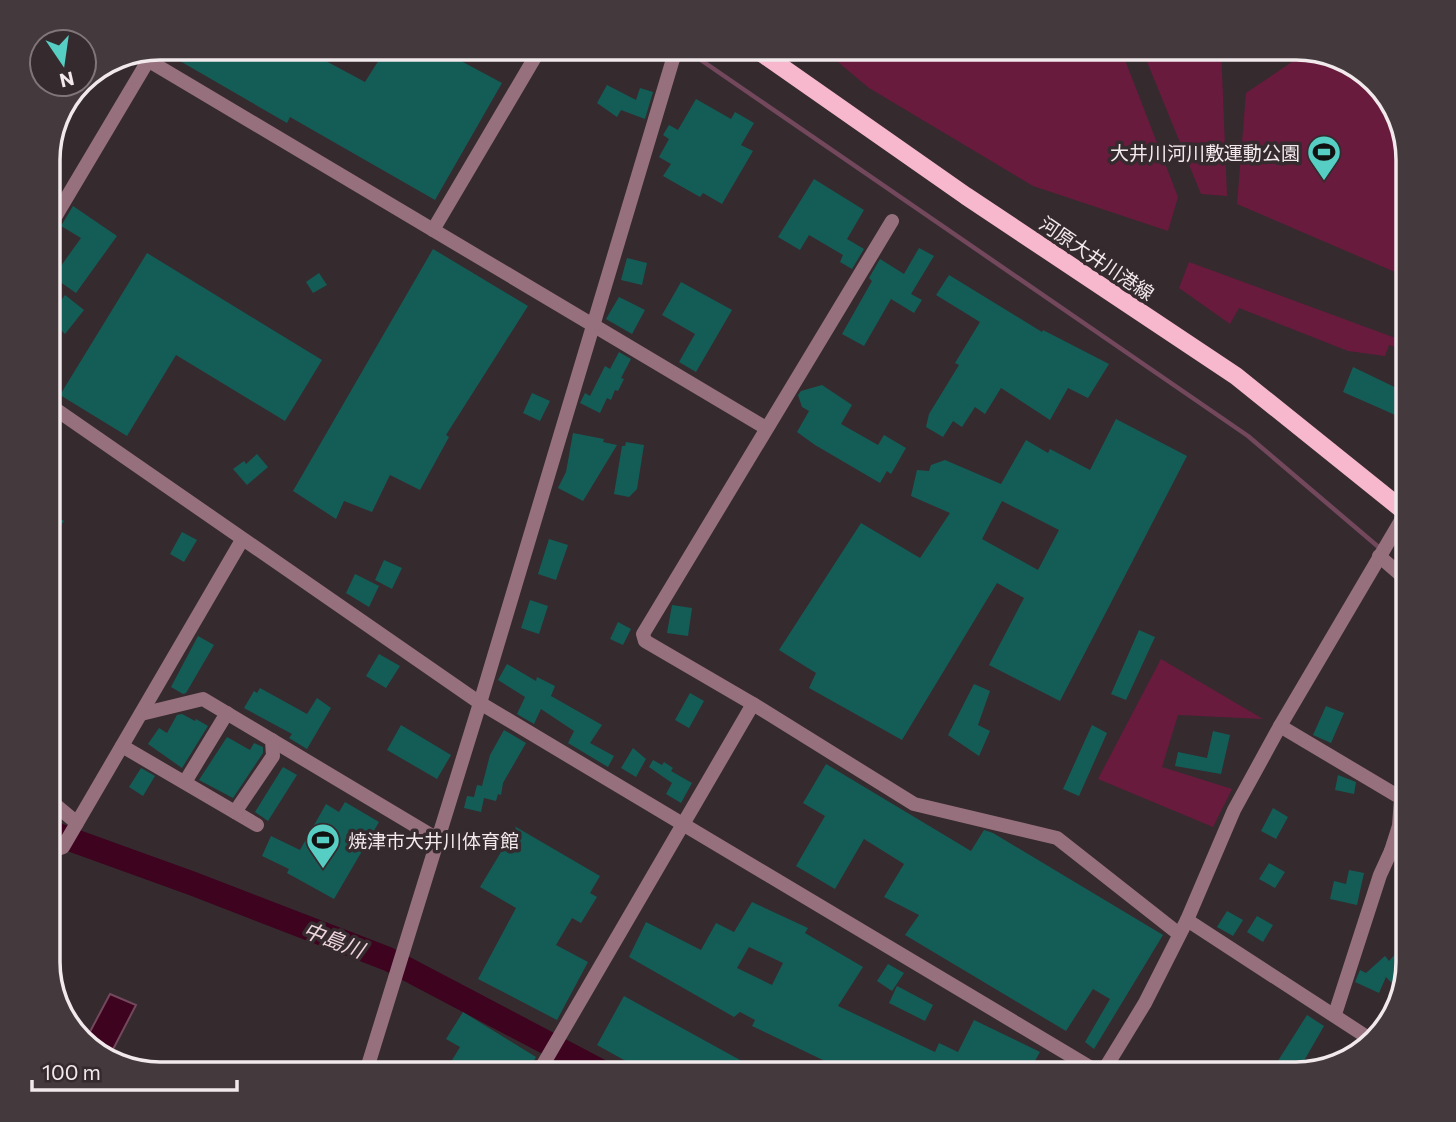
<svg xmlns="http://www.w3.org/2000/svg" width="1456" height="1122" font-family="Commissioner,'Noto Sans JP',sans-serif">
  <style>
    .green { fill: #691b3d }
    .water { fill: #3d031f; stroke: #73485c; stroke-width: 2 }
    .lines { fill: none; stroke-linecap: round; stroke-linejoin: round }
    .stream { stroke: #73485c; stroke-width: 4.5 }
    .river { stroke: #3d031f; stroke-width: 24 }
    .building { fill: #145d57; fill-rule: evenodd }
    .minor { stroke: #97707d; stroke-width: 14 }
    .major { stroke: #f7b7cc; stroke-width: 18 }
    .labels { text-anchor: middle; dominant-baseline: central; stroke-width: 7; stroke-linejoin: round; paint-order: stroke }
    .poi-label { font-size: 19px; fill: #f1e9eb; stroke: #352a2e; text-anchor: end }
    .street-label { font-size: 19px; fill: #f1e9eb; stroke: #352a2e }
    .water-label { font-size: 21px; font-style: italic; fill: #efd7de; stroke: #352a2e }
    .rim { fill: none; stroke: #f1e9eb; stroke-width: 3.5 }
  </style>
  <rect width="100%" height="100%" fill="#352a2e"/>
  <g class="green">
    <polygon points="820,47 1120,47 1178,197 1168,231 1033,186 869,88"/>
    <polygon points="1141,47 1221,47 1227,196 1201,194"/>
    <polygon points="1308,51 1365,71 1397,110 1409,159 1409,278 1237,204 1246,93"/>
    <polygon points="1189,262 1409,343 1409,351 1389,345 1385,356 1348,351 1239,308 1230,324 1179,288"/>
    <polygon points="1161,659 1263,719 1178,715 1162,767 1232,789 1213,827 1098,779"/>
  </g>
  <polygon class="water" points="110,994 136,1005 109,1057 91,1051 84,1043"/>
  <g class="lines">
    <polyline class="stream" points="682,47 1248,436 1382,550"/>
    <polyline class="river" points="47,831 191,883 388,959 608,1075"/>
  </g>
  <g class="building">
    <polygon points="179,47 331,47 324,60 365,82 387,47 435,47 502,83 435,200 290,117 287,123 173,57"/>
    <polygon points="607,85 636,100 640,88 653,92 645,119 621,110 617,117 597,103"/>
    <polygon points="696,99 731,119 735,112 754,123 741,145 753,151 722,204 703,193 700,197 663,176 671,164 659,157 669,139 663,135 669,125 678,130"/>
    <polygon points="814,179 864,210 847,239 864,249 852,269 840,262 843,255 809,235 800,250 778,237"/>
    <polygon points="73,206 117,236 76,293 53,277 81,238 61,226"/>
    <polygon points="919,248 934,256 911,294 922,300 914,313 891,299 864,346 842,334 872,281 869,278 880,259 904,274"/>
    <polygon points="433,249 528,306 446,435 449,437 420,490 390,475 372,512 344,501 336,519 293,491"/>
    <polygon points="147,253 322,360 285,421 176,355 127,436 60,395"/>
    <polygon points="627,258 647,263 642,285 621,280"/>
    <polygon points="319,273 327,285 313,293 306,282"/>
    <polygon points="949,275 1042,332 1043,330 1109,364 1088,398 1068,388 1050,420 1001,388 985,414 975,407 962,427 953,421 943,437 926,427 929,414 959,365 955,363 980,322 936,295"/>
    <polygon points="681,282 732,310 696,372 679,362 695,334 662,315"/>
    <polygon points="65,295 84,310 65,334 61,330 48,347 48,318"/>
    <polygon points="619,297 645,310 632,334 606,319"/>
    <polygon points="619,352 631,359 621,378 624,379 618,391 615,390 611,400 607,398 600,413 580,403 585,393 590,396 605,366 610,369"/>
    <polygon points="1353,367 1409,394 1409,421 1343,392"/>
    <polygon points="822,385 852,405 841,424 878,445 884,435 906,448 891,474 887,471 880,483 815,445 797,432 809,411 802,407 798,395 801,391"/>
    <polygon points="532,393 550,401 540,421 523,413"/>
    <path d="M1116,419L1187,456L1060,701L989,665L1024,598L997,583L902,740L809,688L816,673L779,650L861,523L920,558L950,513L911,496L917,470L929,471L931,465L945,460L1001,484L1026,440L1048,453L1050,449L1090,470ZM1002,501L1059,530L1038,570L982,539Z"/>
    <polygon points="573,433 604,439 603,442 617,445 583,501 558,488 566,472"/>
    <polygon points="626,442 644,445 637,489 629,497 614,494 622,446 625,446"/>
    <polygon points="257,454 268,467 247,485 233,469 244,461 246,464"/>
    <polygon points="47,511 64,521 47,546"/>
    <polygon points="182,532 197,540 184,562 170,554"/>
    <polygon points="549,539 568,545 556,580 538,574"/>
    <polygon points="384,560 402,568 392,589 375,580"/>
    <polygon points="355,574 379,586 369,607 346,593"/>
    <polygon points="530,600 548,606 539,634 521,628"/>
    <polygon points="672,605 692,608 688,636 667,633"/>
    <polygon points="618,622 631,629 623,645 610,639"/>
    <polygon points="1139,630 1155,637 1126,700 1111,694"/>
    <polygon points="198,636 214,645 186,693 183,694 171,687"/>
    <polygon points="379,654 400,666 386,688 366,676"/>
    <polygon points="507,664 536,681 537,677 555,686 551,696 602,725 590,743 614,756 608,767 568,743 574,731 541,709 534,724 517,714 525,697 498,680"/>
    <polygon points="974,684 990,691 978,725 990,731 979,756 948,735"/>
    <polygon points="260,688 307,714 317,698 331,708 307,749 289,738 292,734 244,708 254,691 257,693"/>
    <polygon points="690,693 704,701 689,728 675,720"/>
    <polygon points="1326,706 1344,713 1331,743 1313,735"/>
    <polygon points="182,714 195,721 196,719 208,726 182,768 148,744 159,728 167,733 177,715"/>
    <polygon points="401,725 451,755 437,779 387,750"/>
    <polygon points="1092,725 1107,733 1079,796 1063,789"/>
    <polygon points="504,730 526,743 503,783 501,795 498,794 496,801 484,798 481,812 464,808 467,796 474,797 477,785 482,786 490,755"/>
    <polygon points="1213,731 1230,735 1221,774 1175,766 1178,752 1207,758"/>
    <polygon points="227,737 250,750 254,743 263,747 263,753 233,798 199,780"/>
    <polygon points="633,748 646,759 636,777 621,768"/>
    <polygon points="653,760 662,765 664,762 673,768 671,771 692,783 681,803 666,794 672,783 649,767"/>
    <polygon points="826,764 971,851 984,830 993,833 1163,935 1094,1049 1085,1042 1110,999 1093,989 1066,1031 905,935 919,915 884,897 904,864 864,839 835,889 796,866 825,816 803,803"/>
    <polygon points="283,767 297,775 268,821 255,812"/>
    <polygon points="141,768 155,776 143,796 129,787"/>
    <polygon points="1338,775 1356,782 1354,794 1335,790"/>
    <polygon points="345,802 379,822 334,899 287,873 289,869 262,856 271,836 300,850 326,804 339,812"/>
    <polygon points="1273,808 1288,817 1276,839 1261,831"/>
    <polygon points="516,827 600,876 590,893 597,897 581,923 572,918 556,945 588,962 557,1020 478,979 516,908 480,887"/>
    <polygon points="1269,863 1285,872 1275,888 1259,879"/>
    <polygon points="1349,870 1364,873 1357,905 1330,899 1334,881 1346,884"/>
    <path d="M752,902L808,928L805,933L863,967L838,1006L935,1052L939,1043L958,1052L974,1020L1040,1052L1027,1075H854L752,1026L755,1020L740,1012L734,1017L629,957L646,922L701,950L716,923L734,932ZM749,947L783,963L772,985L737,968Z"/>
    <polygon points="1227,911 1243,920 1233,936 1217,927"/>
    <polygon points="1257,916 1273,925 1263,942 1247,932"/>
    <polygon points="1398,951 1408,964 1399,991 1386,977 1379,993 1355,982 1360,970 1366,973 1385,956 1389,961"/>
    <polygon points="888,964 904,973 892,991 877,981"/>
    <polygon points="897,986 933,1005 925,1021 889,1003"/>
    <polygon points="624,996 767,1075 651,1075 597,1045"/>
    <polygon points="463,1012 536,1057 526,1075 443,1075 460,1047 446,1039"/>
    <polygon points="1307,1015 1324,1026 1301,1066 1295,1075 1269,1075"/>
    <polygon points="1356,1041 1365,1047 1343,1064"/>
  </g>
  <g class="lines">
    <g class="minor">
      <polyline points="662,47 673,59"/>
      <polyline points="139,55 766,428"/>
      <polyline points="892,221 643,634 645,641 753,704 914,804 1057,838 1179,934"/>
      <polyline points="48,229 155,49"/>
      <polyline points="433,230 541,47"/>
      <polyline points="48,404 480,703 1103,1075"/>
      <polyline points="1379,556 1409,582"/>
      <polyline points="141,714 203,699 439,840"/>
      <polyline points="1280,726 1401,798 1399,826 1391,851"/>
      <polyline points="122,746 257,825"/>
      <polyline points="185,782 227,713"/>
      <polyline points="47,798 77,823"/>
      <polyline points="235,812 273,756 272,740"/>
      <polyline points="47,848 54,850 63,847 242,540"/>
      <polyline points="1187,920 1373,1041"/>
      <polyline points="1335,1014 1380,875 1391,851 1409,853"/>
      <polyline points="365,1075 480,703 673,59 680,47"/>
      <polyline points="537,1075 753,704"/>
      <polyline points="1101,1075 1145,1003 1187,920 1234,810 1280,726 1406,512"/>
    </g>
    <polyline class="major" points="753,47 966,196 1236,376 1409,515"/>
  </g>
  <defs>
    <g id="stadium-pin" transform="scale(1.75)"><path d="M0 17L-7.5 6A9.5 9.5 0 1 1 7.5 6Z" fill="#56cec3" stroke="#352a2e"/><path d="M0-5a6.5 5 0 1 0 0 10a6.5 5 0 1 0 0-10ZM-3.5-1.8h7v3.6h-7Z" fill="#111"/></g>
  </defs>
  <g fill-rule="evenodd">
    <use href="#stadium-pin" x="1324" y="152"/>
    <use href="#stadium-pin" x="323" y="840"/>
  </g>
  <g class="labels">
    <g class="poi-label">
      <text x="1300" y="152">大井川河川敷運動公園</text>
      <text x="348" y="840" text-anchor="start">焼津市大井川体育館</text>
    </g>
    <g class="street-label">
      <text transform="translate(1097 258) rotate(34)">河原大井川港線</text>
    </g>
    <g class="water-label">
      <text transform="translate(334 939) rotate(21)">中島川</text>
    </g>
  </g>
  <path d="M0 0H1456V1122H0ZM160 60H1296A100 100 0 0 1 1396 160V962A100 100 0 0 1 1296 1062H160A100 100 0 0 1 60 962V160A100 100 0 0 1 160 60Z" fill="#44393d" fill-rule="evenodd"/>
  <path class="rim" d="M160 60H1296A100 100 0 0 1 1396 160V962A100 100 0 0 1 1296 1062H160A100 100 0 0 1 60 962V160A100 100 0 0 1 160 60Z"/>
  <g transform="translate(63 63) rotate(167)"><circle r="33" fill="#352a2e" stroke="#80767a" stroke-width="2"/>
  <path d="M0-5L12 26L0 18L-12 26Z" fill="#56cec3"/>
  <text y="-10" font-size="19" font-weight="bold" text-anchor="middle" fill="#f1e9eb">N</text>
  </g>
  <path d="M32 1080v10h205v-10" fill="none" stroke="#f1e9eb" stroke-width="3.5"/>
  <text x="42" y="1080" font-size="21" fill="#f1e9eb" stroke="#352a2e" stroke-width="5" paint-order="stroke">100 m</text>
</svg>
